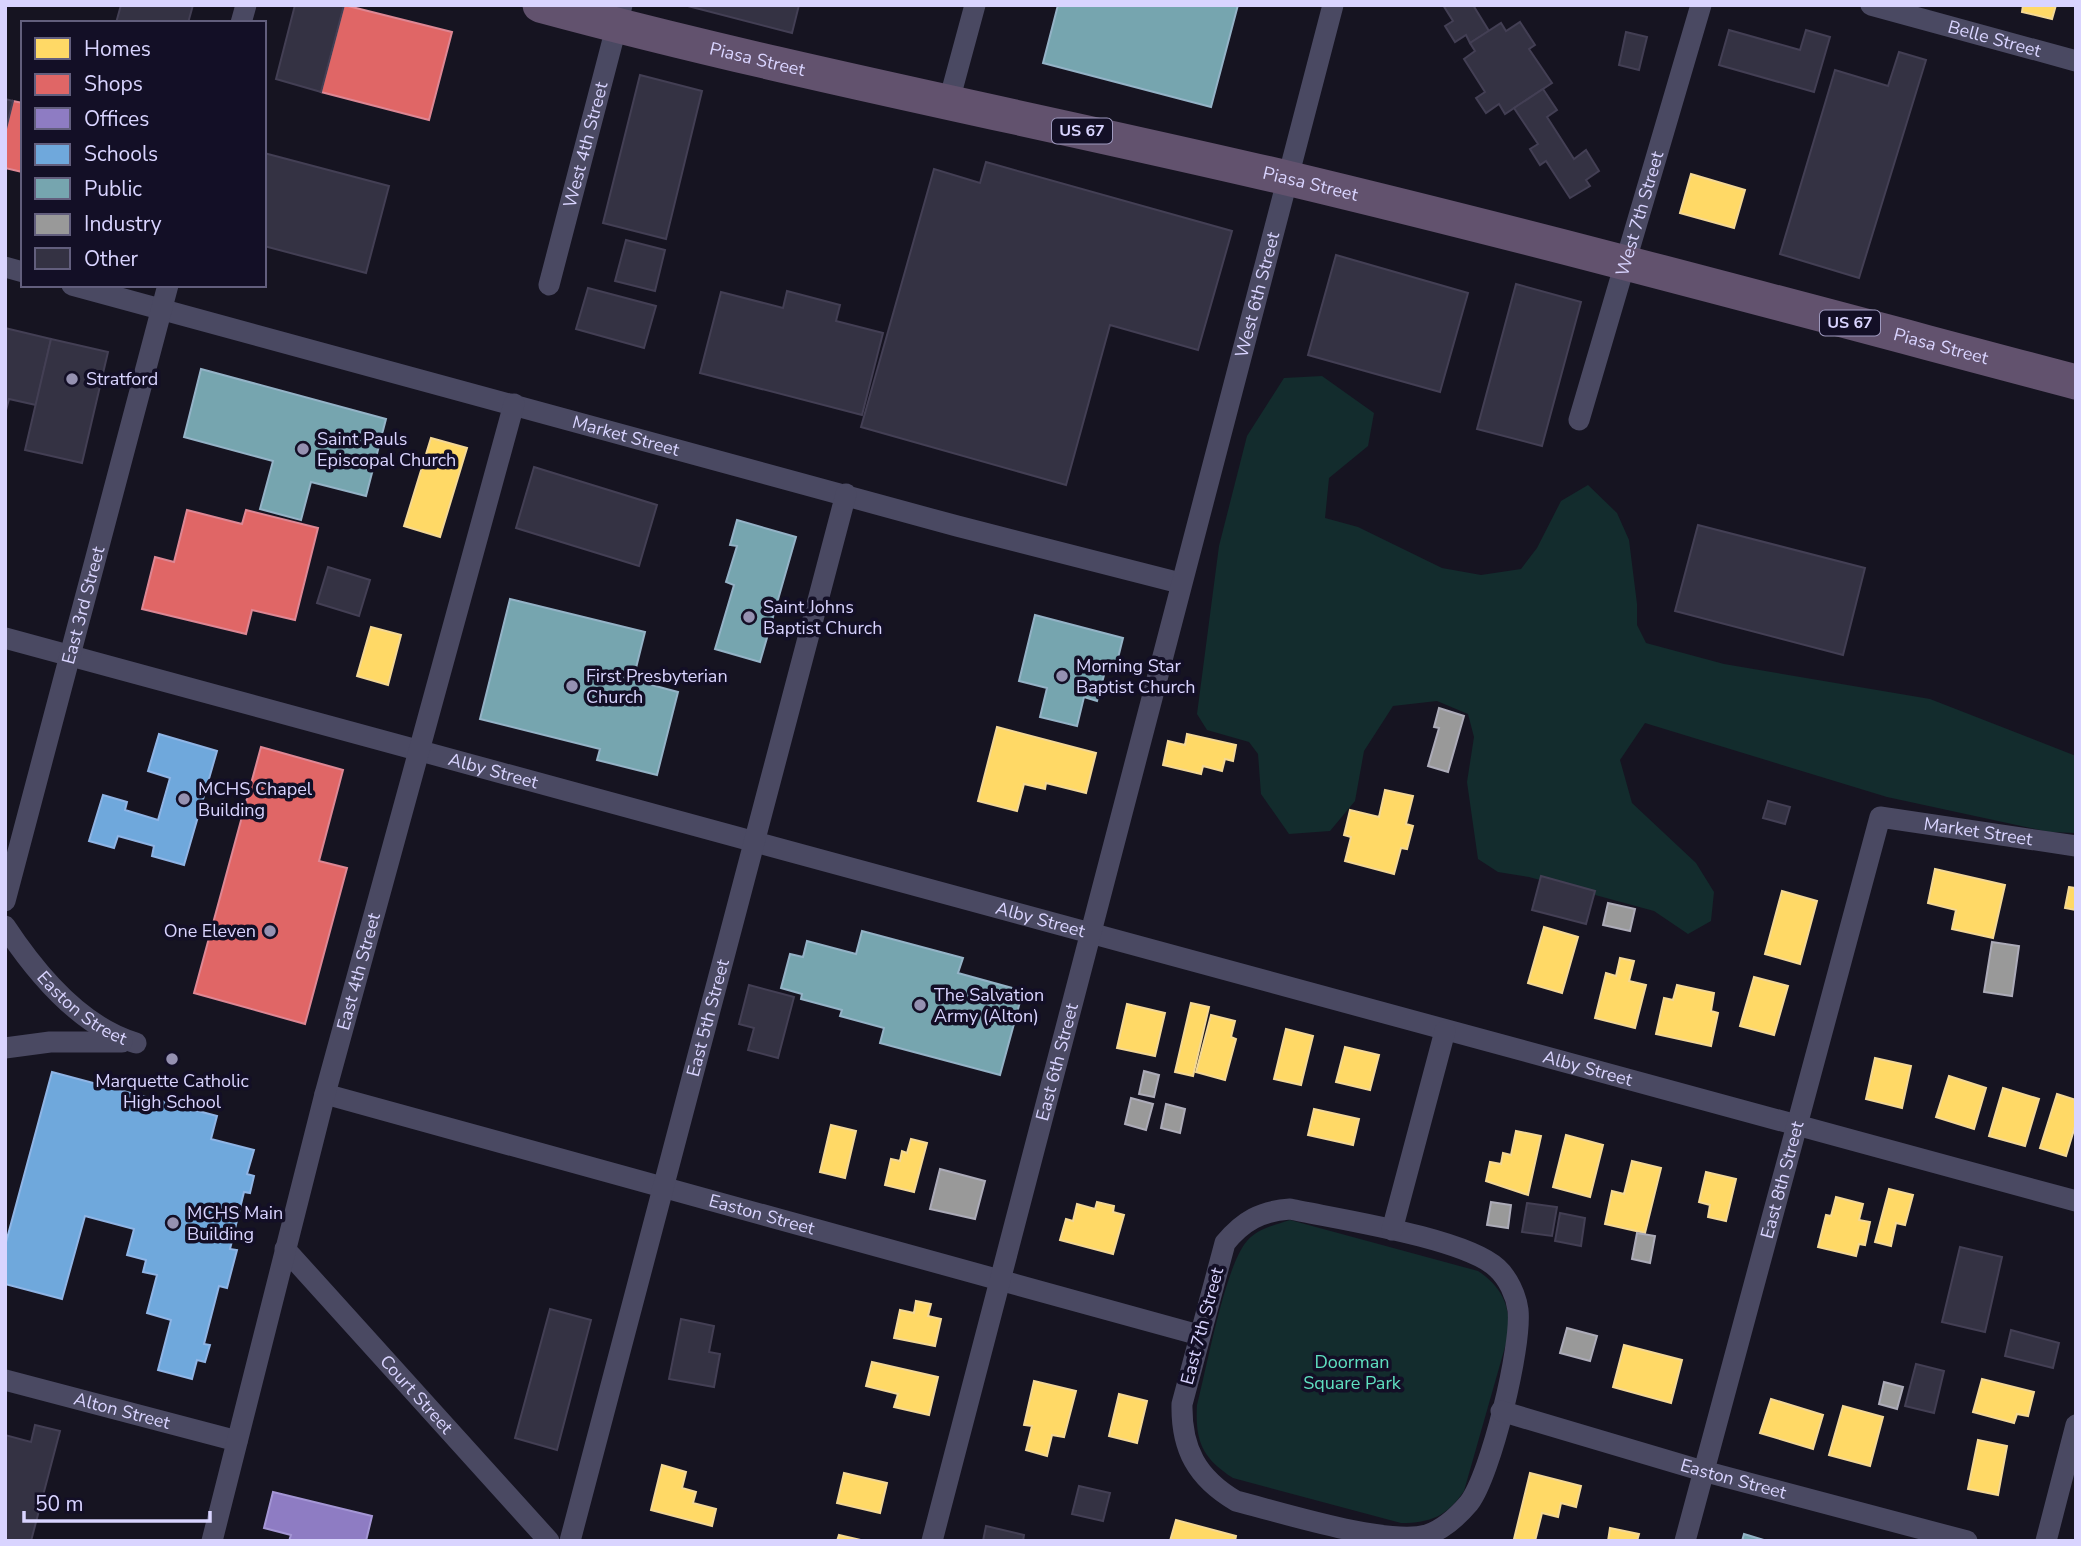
<svg xmlns="http://www.w3.org/2000/svg" width="2081" height="1546" font-family="'Nunito Sans',sans-serif">
  <style>
    .green { fill: #132c2d }
    .homes { fill: #ffd966; stroke: #f4d894; stroke-width: 2 }
    .shops { fill: #e06666; stroke: #de8794; stroke-width: 2 }
    .offices { fill: #8e7cc3; stroke: #a496d5; stroke-width: 2 }
    .schools { fill: #6fa8dc; stroke: #8fb5e6; stroke-width: 2 }
    .public { fill: #76a5af; stroke: #94b3c7; stroke-width: 2 }
    .industry { fill: #999; stroke: #acabb8; stroke-width: 2 }
    .building { fill: #343243; stroke: #433f54; stroke-width: 2 }
    .lines { fill: none; stroke-linecap: round; stroke-linejoin: round }
    .minor { stroke: #4a4962; stroke-width: 21 }
    .trunk { stroke: #62526e; stroke-width: 35 }
    .poi-dot { fill: #9591b1; stroke: #130f26; stroke-width: 2.5 }
    .labels { text-anchor: middle; dominant-baseline: central; stroke-width: 7; stroke-linejoin: round; paint-order: stroke }
    .shield { fill: #130f26; stroke: #9e99be; stroke-width: 2 }
    .shield-label { font-size: 16px; font-weight: bold; fill: #d9d4ff }
    .street-label { font-size: 18px; fill: #d9d4ff; stroke: #130f26 }
    .poi-label { font-size: 18px; fill: #d9d4ff; stroke: #130f26; text-anchor: start }
    .park-label { font-size: 18px; fill: #5fe0c0; stroke: #130f26 }
  </style>
  <rect width="100%" height="100%" fill="#161421"/>
  <g class="green">
    <polygon points="1322,376 1374,413 1368,446 1329,478 1325,518 1358,527 1442,568 1481,575 1521,569 1537,548 1561,501 1588,485 1617,513 1629,540 1637,604 1637,625 1646,643 1724,664 1930,699 2076,756 2076,833 2049,832 1887,797 1645,723 1620,760 1632,803 1696,863 1714,892 1711,921 1688,934 1654,911 1529,877 1498,872 1478,859 1467,782 1474,737 1468,714 1437,701 1393,706 1364,751 1355,801 1330,831 1289,834 1261,794 1258,754 1249,742 1207,730 1197,714 1219,546 1247,436 1284,378"/>
    <path d="M1290,1220L1478,1271C1502,1287 1510,1305 1509,1333L1464,1491C1447,1516 1431,1523 1401,1523L1233,1478C1202,1458 1195,1441 1197,1405C1207,1367 1225,1266 1247,1241C1257,1229 1275,1225 1290,1220Z"/>
  </g>
  <g class="homes">
    <polygon points="2023,5 2056,5 2052,19 2022,12"/>
    <polygon points="1691,174 1745,190 1734,228 1680,213"/>
    <polygon points="431,438 467,448 440,537 404,526"/>
    <polygon points="371,627 401,635 388,685 357,676"/>
    <polygon points="997,727 1096,753 1086,793 1046,783 1045,789 1024,784 1017,811 978,801"/>
    <polygon points="1187,734 1236,745 1233,761 1225,759 1222,771 1203,766 1201,774 1163,765 1168,741 1185,745"/>
    <polygon points="1385,790 1413,796 1406,824 1413,826 1407,849 1401,848 1394,874 1345,861 1351,837 1344,835 1350,810 1379,817"/>
    <polygon points="1935,869 2005,885 1993,938 1952,929 1956,910 1928,903"/>
    <polygon points="2069,887 2076,888 2076,910 2065,908"/>
    <polygon points="1782,891 1817,901 1800,964 1765,954"/>
    <polygon points="1544,927 1578,937 1562,993 1528,983"/>
    <polygon points="1620,958 1634,961 1629,981 1646,985 1635,1028 1595,1018 1606,973 1616,976"/>
    <polygon points="1754,977 1788,986 1774,1035 1740,1026"/>
    <polygon points="1677,985 1714,993 1711,1011 1718,1013 1711,1046 1656,1034 1664,998 1673,1000"/>
    <polygon points="1191,1003 1209,1007 1193,1076 1175,1072"/>
    <polygon points="1127,1004 1165,1013 1155,1056 1117,1048"/>
    <polygon points="1211,1015 1235,1021 1231,1037 1236,1039 1225,1080 1196,1072"/>
    <polygon points="1286,1029 1313,1036 1301,1085 1274,1079"/>
    <polygon points="1345,1047 1379,1055 1370,1090 1336,1082"/>
    <polygon points="1875,1058 1911,1066 1902,1108 1866,1099"/>
    <polygon points="1949,1076 1986,1088 1974,1129 1936,1117"/>
    <polygon points="2003,1088 2039,1099 2025,1146 1989,1136"/>
    <polygon points="2057,1094 2076,1100 2076,1123 2066,1156 2040,1148"/>
    <polygon points="1314,1109 1359,1119 1353,1145 1308,1135"/>
    <polygon points="831,1125 856,1131 845,1178 820,1172"/>
    <polygon points="1516,1131 1541,1136 1528,1195 1486,1181 1490,1162 1501,1164 1503,1153 1511,1155"/>
    <polygon points="1566,1135 1603,1145 1590,1197 1553,1187"/>
    <polygon points="911,1139 927,1143 914,1192 885,1185 891,1159 900,1161 902,1151 907,1153"/>
    <polygon points="1632,1161 1661,1168 1645,1233 1605,1224 1612,1191 1624,1194"/>
    <polygon points="1706,1172 1736,1179 1726,1221 1708,1217 1710,1205 1699,1202"/>
    <polygon points="1889,1189 1913,1195 1905,1225 1896,1223 1891,1246 1875,1242"/>
    <polygon points="1836,1197 1863,1204 1859,1220 1870,1222 1865,1245 1859,1244 1856,1256 1818,1247 1826,1215 1831,1216"/>
    <polygon points="1097,1202 1114,1206 1113,1212 1124,1215 1113,1254 1060,1240 1066,1219 1073,1221 1077,1204 1095,1209"/>
    <polygon points="916,1301 931,1304 928,1316 941,1319 935,1346 894,1338 900,1310 914,1313"/>
    <polygon points="1624,1345 1682,1360 1671,1403 1613,1387"/>
    <polygon points="872,1362 938,1377 929,1415 894,1407 898,1394 866,1386"/>
    <polygon points="1982,1379 2034,1392 2028,1416 2017,1414 2014,1423 1973,1412"/>
    <polygon points="1034,1381 1076,1391 1064,1437 1052,1435 1047,1456 1026,1450 1032,1426 1024,1425"/>
    <polygon points="1119,1394 1147,1401 1137,1443 1109,1436"/>
    <polygon points="1771,1399 1823,1415 1813,1449 1760,1433"/>
    <polygon points="1843,1406 1883,1417 1870,1466 1829,1455"/>
    <polygon points="1978,1440 2007,1446 1998,1495 1968,1489"/>
    <polygon points="662,1465 686,1472 682,1488 696,1492 693,1503 716,1509 712,1526 651,1510"/>
    <polygon points="844,1473 887,1483 880,1513 837,1503"/>
    <polygon points="1530,1473 1581,1486 1576,1507 1561,1503 1558,1517 1542,1513 1535,1541 1522,1541 1514,1539"/>
    <polygon points="1176,1520 1236,1536 1235,1541 1170,1541"/>
    <polygon points="1610,1528 1639,1534 1637,1541 1608,1541"/>
    <polygon points="839,1535 865,1541 837,1541"/>
  </g>
  <g class="shops">
    <polygon points="344,5 452,32 429,120 321,92"/>
    <polygon points="13,101 23,103 22,172 5,168 5,133"/>
    <polygon points="187,510 242,524 246,510 318,528 295,620 252,610 246,634 142,609 155,557 174,562"/>
    <polygon points="261,747 343,770 319,861 347,868 305,1024 194,993"/>
  </g>
  <polygon class="offices" points="273,1492 372,1516 366,1541 289,1541 291,1535 264,1528"/>
  <g class="schools">
    <polygon points="159,734 217,751 184,865 152,856 154,846 118,836 114,848 89,841 103,795 127,802 125,810 158,820 170,778 148,771"/>
    <polygon points="52,1072 217,1116 211,1139 254,1150 247,1174 254,1176 250,1193 244,1192 230,1249 237,1250 227,1288 219,1286 204,1344 210,1345 205,1362 197,1360 192,1379 158,1370 171,1320 147,1313 157,1275 143,1272 146,1260 127,1255 134,1229 85,1216 62,1299 5,1284 5,1246"/>
  </g>
  <g class="public">
    <polygon points="1058,5 1238,5 1211,107 1043,63"/>
    <polygon points="201,369 386,419 366,496 311,482 301,520 260,509 273,461 184,437"/>
    <polygon points="737,520 796,537 760,662 715,649 734,585 726,582 737,546 730,545"/>
    <polygon points="510,599 645,632 633,680 678,692 657,775 597,760 600,749 480,719"/>
    <polygon points="1035,615 1123,638 1115,670 1106,668 1097,701 1084,697 1077,726 1040,717 1047,688 1019,681"/>
    <polygon points="862,931 963,958 958,973 1023,991 1000,1075 880,1043 884,1028 840,1016 842,1010 801,999 802,994 781,988 790,954 803,957 807,941 856,954"/>
    <polygon points="1744,1534 1767,1541 1742,1541"/>
  </g>
  <g class="industry">
    <polygon points="1439,708 1464,716 1448,772 1428,766 1439,728 1434,727"/>
    <polygon points="1608,903 1635,909 1630,931 1603,925"/>
    <polygon points="1992,942 2019,946 2012,996 1984,992"/>
    <polygon points="1144,1071 1159,1075 1154,1097 1139,1094"/>
    <polygon points="1131,1098 1153,1104 1146,1130 1125,1124"/>
    <polygon points="1166,1104 1185,1109 1180,1133 1161,1128"/>
    <polygon points="940,1169 985,1181 975,1219 930,1209"/>
    <polygon points="1491,1202 1511,1205 1508,1228 1487,1225"/>
    <polygon points="1637,1233 1655,1236 1650,1263 1632,1259"/>
    <polygon points="1567,1328 1597,1336 1590,1361 1560,1353"/>
    <polygon points="1884,1382 1903,1387 1897,1409 1879,1404"/>
  </g>
  <g class="building">
    <polygon points="121,5 193,5 188,23 116,23"/>
    <polygon points="295,5 344,5 321,92 276,79"/>
    <polygon points="684,5 799,5 792,33"/>
    <polygon points="1443,5 1473,5 1489,31 1470,43 1466,35 1455,42 1445,26 1453,21"/>
    <polygon points="1520,22 1535,45 1529,49 1552,83 1505,114 1499,104 1486,113 1476,98 1485,92 1464,59 1475,51 1470,43 1501,23 1506,31"/>
    <polygon points="1729,30 1800,50 1806,30 1830,37 1814,92 1719,65"/>
    <polygon points="1626,32 1647,37 1639,70 1619,65"/>
    <polygon points="1899,52 1926,60 1859,278 1780,254 1835,70 1888,86"/>
    <polygon points="640,75 702,91 666,239 603,223"/>
    <polygon points="1543,89 1557,110 1547,117 1574,159 1586,150 1599,171 1586,180 1590,186 1570,198 1546,161 1540,165 1530,149 1538,144 1514,108"/>
    <polygon points="5,99 13,101 5,133"/>
    <polygon points="264,153 389,186 366,273 264,246"/>
    <polygon points="986,162 1232,231 1198,350 1110,325 1066,485 861,427 934,169 980,183"/>
    <polygon points="626,240 665,250 655,291 615,281"/>
    <polygon points="1336,255 1468,293 1440,392 1308,355"/>
    <polygon points="1516,284 1581,302 1542,446 1477,429"/>
    <polygon points="588,288 656,306 644,348 576,329"/>
    <polygon points="787,291 840,305 836,321 883,333 862,415 700,373 721,292 783,308"/>
    <polygon points="5,328 51,339 36,405 9,399 5,414"/>
    <polygon points="51,339 108,352 82,463 25,450"/>
    <polygon points="534,467 657,505 639,566 516,528"/>
    <polygon points="1698,525 1865,568 1843,655 1675,611"/>
    <polygon points="328,567 370,580 359,616 317,603"/>
    <polygon points="1768,801 1790,807 1785,824 1763,818"/>
    <polygon points="1541,876 1595,891 1586,924 1532,910"/>
    <polygon points="749,985 794,997 778,1058 748,1050 754,1028 739,1024"/>
    <polygon points="1527,1203 1557,1207 1552,1236 1522,1232"/>
    <polygon points="1560,1213 1585,1218 1581,1246 1555,1241"/>
    <polygon points="1960,1247 2002,1257 1985,1332 1942,1322"/>
    <polygon points="550,1309 591,1320 557,1450 515,1438"/>
    <polygon points="681,1319 714,1326 709,1352 720,1354 714,1387 669,1379"/>
    <polygon points="2011,1330 2059,1343 2053,1368 2005,1356"/>
    <polygon points="1916,1364 1944,1371 1934,1413 1905,1406"/>
    <polygon points="35,1425 60,1431 31,1541 5,1541 5,1435 31,1442"/>
    <polygon points="1079,1486 1110,1493 1103,1521 1072,1514"/>
    <polygon points="986,1526 1024,1535 1023,1541 983,1541"/>
  </g>
  <g class="lines">
    <g class="minor">
      <path id="s1" d="M1871,5L2076,61"/>
      <polyline points="241,23 246,5"/>
      <polyline points="949,101 975,5"/>
      <polyline points="5,267 23,272"/>
      <path id="s2" d="M72,285L957,526L1180,583"/>
      <path id="s3" d="M549,285L622,5"/>
      <path id="s4" d="M1579,420L1701,5"/>
      <path id="s5" d="M5,638L2076,1201"/>
      <path id="s6" d="M5,901L168,285"/>
      <path id="s7" d="M5,926C36,973 81,1027 136,1043"/>
      <polyline points="5,1048 50,1042 122,1042"/>
      <path id="s8" d="M325,1094L1199,1335"/>
      <path d="M1290,1209C1337,1219 1465,1238 1497,1268C1508,1278 1516,1295 1518,1310C1522,1346 1491,1474 1469,1503C1458,1516 1444,1529 1427,1535C1386,1546 1280,1512 1236,1501C1197,1478 1181,1449 1182,1404L1225,1243C1243,1221 1261,1211 1290,1209Z"/>
      <polyline points="1392,1230 1445,1031"/>
      <path id="s9" d="M285,1249L549,1541"/>
      <path id="s10" d="M5,1380L237,1441"/>
      <path id="s11" d="M1501,1411L1703,1471L1967,1541"/>
      <path id="s12" d="M212,1541L325,1094L514,404"/>
      <path id="s13" d="M570,1541L846,494"/>
      <path id="s14" d="M932,1541L1333,5"/>
      <path id="s15" d="M1685,1541L1880,817L2076,846"/>
      <polyline points="2046,1541 2076,1425"/>
    </g>
    <path class="trunk" id="s16" d="M540,5C788,72 1041,120 1291,179C1554,242 1815,313 2076,382"/>
  </g>
  <g class="poi-dot">
    <circle cx="72" cy="379" r="7"/>
    <circle cx="303" cy="449" r="7"/>
    <circle cx="749" cy="617" r="7"/>
    <circle cx="1062" cy="676" r="7"/>
    <circle cx="572" cy="686" r="7"/>
    <circle cx="184" cy="799" r="7"/>
    <circle cx="270" cy="931" r="7"/>
    <circle cx="920" cy="1005" r="7"/>
    <circle cx="172" cy="1059" r="7"/>
    <circle cx="173" cy="1223" r="7"/>
  </g>
  <g class="labels">
    <g class="shield">
      <rect x="1052" y="118.5" width="60" height="25" rx="5"/>
      <rect x="1820" y="310.5" width="60" height="25" rx="5"/>
    </g>
    <g class="shield-label">
      <text x="1082" y="131">US 67</text>
      <text x="1850" y="323">US 67</text>
    </g>
    <g class="street-label">
      <text stroke="none"><textPath href="#s1" startOffset="128">Belle Street</textPath></text>
      <text stroke="none"><textPath href="#s16" startOffset="224">Piasa Street</textPath></text>
      <text stroke="none"><textPath href="#s3" startOffset="145">West 4th Street</textPath></text>
      <text stroke="none"><textPath href="#s16" startOffset="791">Piasa Street</textPath></text>
      <text stroke="none"><textPath href="#s4" startOffset="215">West 7th Street</textPath></text>
      <text stroke="none"><textPath href="#s14" startOffset="1288">West 6th Street</textPath></text>
      <text stroke="none"><textPath href="#s16" startOffset="1442">Piasa Street</textPath></text>
      <text stroke="none"><textPath href="#s2" startOffset="574">Market Street</textPath></text>
      <text stroke="none"><textPath href="#s6" startOffset="306">East 3rd Street</textPath></text>
      <text stroke="none"><textPath href="#s5" startOffset="506">Alby Street</textPath></text>
      <text stroke="none"><textPath href="#s15" startOffset="849">Market Street</textPath></text>
      <text stroke="none"><textPath href="#s5" startOffset="1073">Alby Street</textPath></text>
      <text stroke="none"><textPath href="#s12" startOffset="588">East 4th Street</textPath></text>
      <text stroke="none"><textPath href="#s7" startOffset="114">Easton Street</textPath></text>
      <text stroke="none"><textPath href="#s13" startOffset="541">East 5th Street</textPath></text>
      <text stroke="none"><textPath href="#s14" startOffset="495">East 6th Street</textPath></text>
      <text stroke="none"><textPath href="#s5" startOffset="1640">Alby Street</textPath></text>
      <text stroke="none"><textPath href="#s15" startOffset="374">East 8th Street</textPath></text>
      <text stroke="none"><textPath href="#s8" startOffset="453">Easton Street</textPath></text>
      <text transform="translate(1202 1326) rotate(-75)">East 7th Street</text>
      <text stroke="none"><textPath href="#s9" startOffset="196">Court Street</textPath></text>
      <text stroke="none"><textPath href="#s10" startOffset="121">Alton Street</textPath></text>
      <text stroke="none"><textPath href="#s11" startOffset="242">Easton Street</textPath></text>
    </g>
    <g class="poi-label">
      <text x="86" y="379">Stratford</text>
      <text x="317" y="439">Saint Pauls<tspan x="317" dy="21">Episcopal Church</tspan></text>
      <text x="763" y="607">Saint Johns<tspan x="763" dy="21">Baptist Church</tspan></text>
      <text x="1076" y="666">Morning Star<tspan x="1076" dy="21">Baptist Church</tspan></text>
      <text x="586" y="676">First Presbyterian<tspan x="586" dy="21">Church</tspan></text>
      <text x="198" y="789">MCHS Chapel<tspan x="198" dy="21">Building</tspan></text>
      <text x="256" y="931" text-anchor="end">One Eleven</text>
      <text x="934" y="995">The Salvation<tspan x="934" dy="21">Army (Alton)</tspan></text>
      <text x="172" y="1081" text-anchor="middle">Marquette Catholic<tspan x="172" dy="21">High School</tspan></text>
      <text x="187" y="1213">MCHS Main<tspan x="187" dy="21">Building</tspan></text>
    </g>
    <g class="park-label">
      <text x="1352" y="1362">Doorman<tspan x="1352" dy="21">Square Park</tspan></text>
    </g>
  </g>
  <rect width="2081" height="1546" fill="none" stroke="#d9d4ff" stroke-width="14"/>
  <rect x="21" y="21" width="245" height="266" fill="#130f26" stroke="#625e7d" stroke-width="2"/>
  <rect x="35" y="38" width="35" height="21" fill="#ffd966" stroke="#625e7d" stroke-width="2"/>
  <text x="84" y="56" font-size="21" fill="#d9d4ff">Homes</text>
  <rect x="35" y="74" width="35" height="21" fill="#e06666" stroke="#625e7d" stroke-width="2"/>
  <text x="84" y="91" font-size="21" fill="#d9d4ff">Shops</text>
  <rect x="35" y="108" width="35" height="21" fill="#8e7cc3" stroke="#625e7d" stroke-width="2"/>
  <text x="84" y="126" font-size="21" fill="#d9d4ff">Offices</text>
  <rect x="35" y="144" width="35" height="21" fill="#6fa8dc" stroke="#625e7d" stroke-width="2"/>
  <text x="84" y="161" font-size="21" fill="#d9d4ff">Schools</text>
  <rect x="35" y="178" width="35" height="21" fill="#76a5af" stroke="#625e7d" stroke-width="2"/>
  <text x="84" y="196" font-size="21" fill="#d9d4ff">Public</text>
  <rect x="35" y="214" width="35" height="21" fill="#999999" stroke="#625e7d" stroke-width="2"/>
  <text x="84" y="231" font-size="21" fill="#d9d4ff">Industry</text>
  <rect x="35" y="248" width="35" height="21" fill="#343243" stroke="#625e7d" stroke-width="2"/>
  <text x="84" y="266" font-size="21" fill="#d9d4ff">Other</text>
  <path d="M24 1511v10h186v-10" fill="none" stroke="#d9d4ff" stroke-width="3.5"/>
  <text x="35" y="1511" font-size="21" fill="#d9d4ff" stroke="#130f26" stroke-width="5" paint-order="stroke">50 m</text>
</svg>
